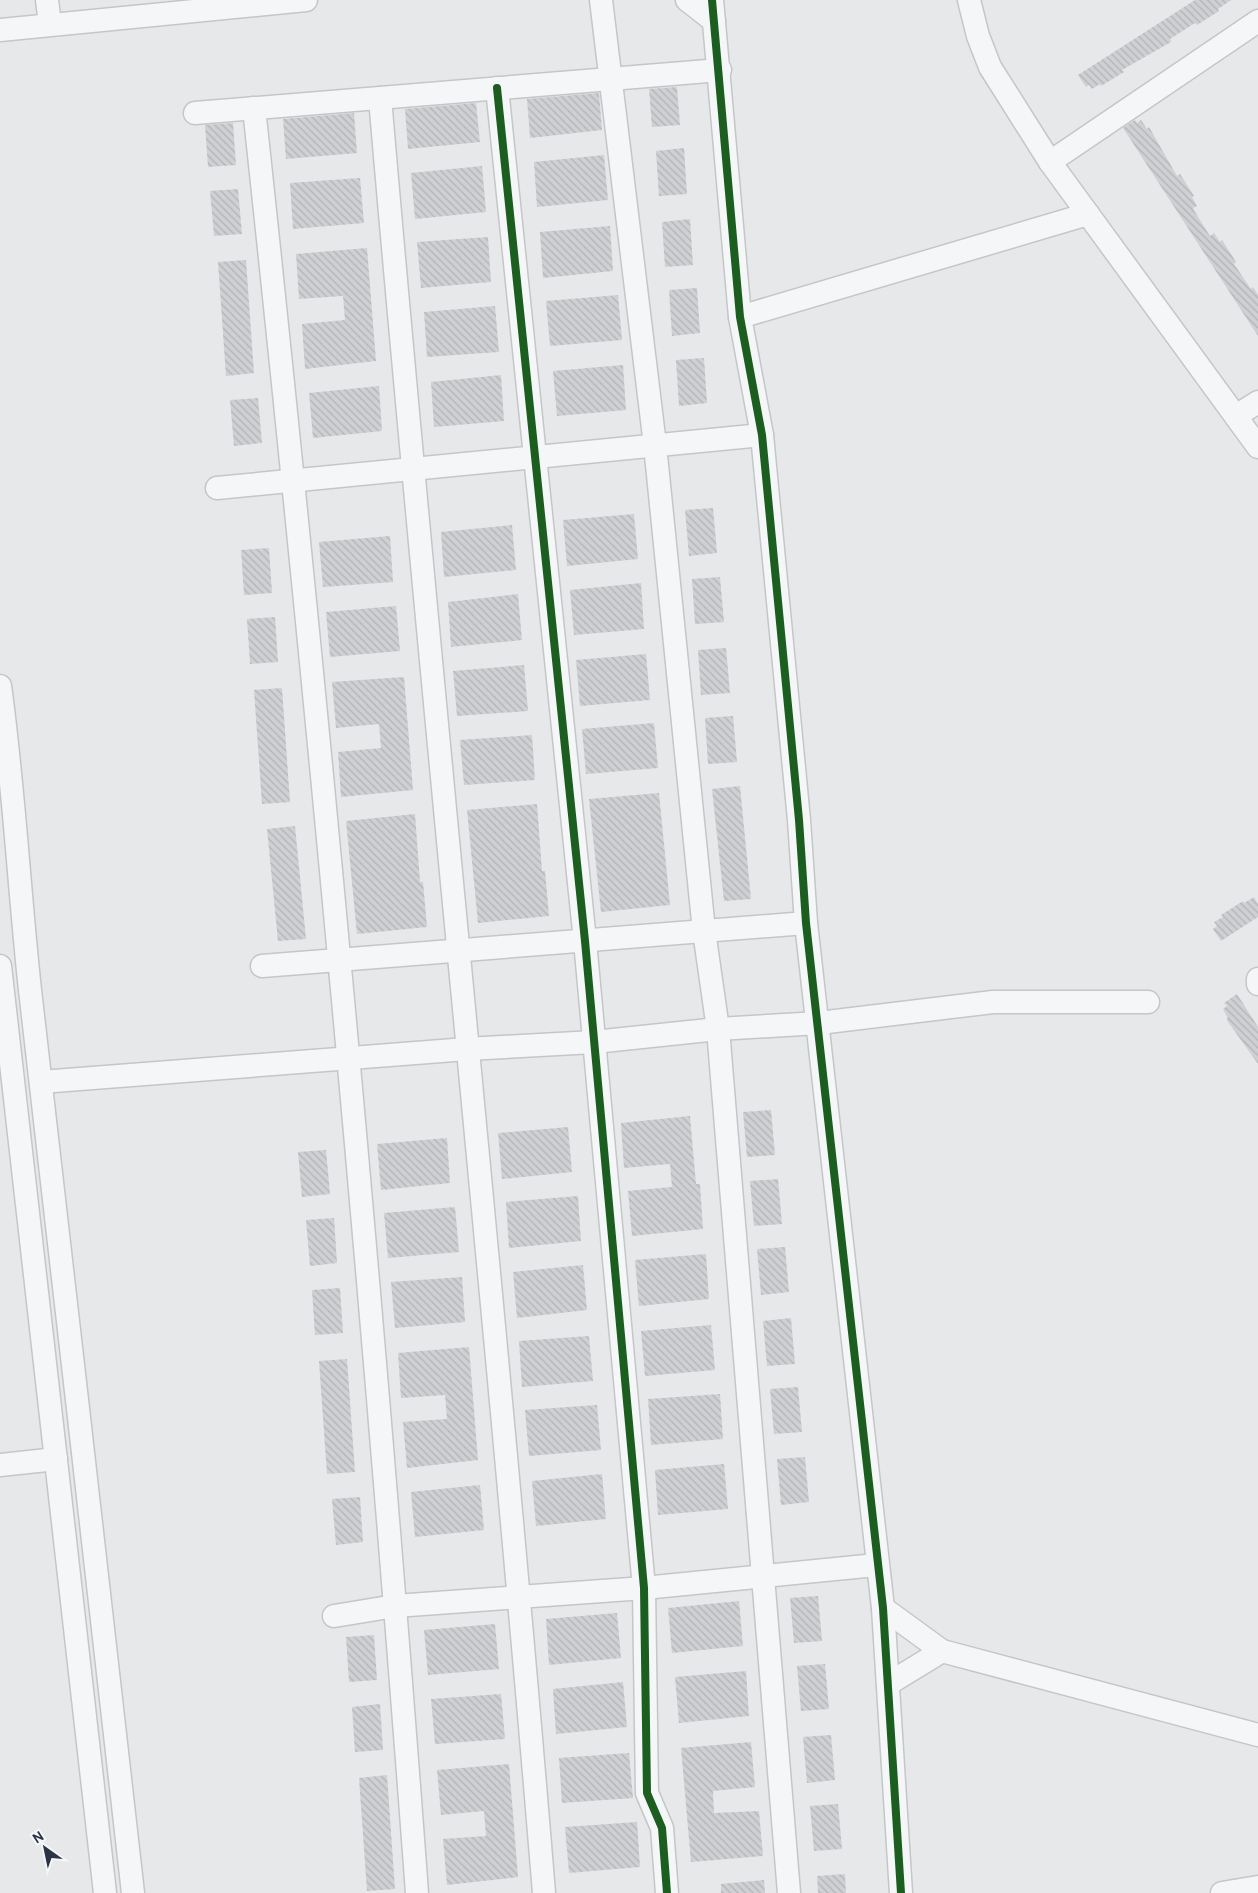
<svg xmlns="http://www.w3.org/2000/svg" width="1258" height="1893" font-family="Overpass,sans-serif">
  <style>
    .building { fill: url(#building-back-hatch) }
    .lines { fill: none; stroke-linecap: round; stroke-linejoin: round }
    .minor-casing { stroke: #c4c6c8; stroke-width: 25 }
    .minor { stroke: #f5f6f7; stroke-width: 22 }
    .cycleway-casing { stroke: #f4f6f9; stroke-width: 11 }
    .cycleway { stroke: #1b5e20; stroke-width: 8 }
  </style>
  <defs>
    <pattern id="building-back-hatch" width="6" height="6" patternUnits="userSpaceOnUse" patternTransform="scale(1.25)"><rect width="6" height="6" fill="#ced0d3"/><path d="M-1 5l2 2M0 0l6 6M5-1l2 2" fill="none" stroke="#b1b3b6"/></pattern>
  </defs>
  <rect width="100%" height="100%" fill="#e6e8ea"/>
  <g class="building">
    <polygon points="1195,0 1231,0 1218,9 1219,11 1197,25 1195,23 1170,39 1171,42 1122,70 1124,72 1101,86 1100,84 1092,89 1089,85 1086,87 1078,75"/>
    <polygon points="677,87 680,125 652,127 649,89"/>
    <polygon points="599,93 602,130 530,138 527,99"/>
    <polygon points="476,103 480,142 408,149 405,109"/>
    <polygon points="354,113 357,153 286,159 283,119"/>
    <polygon points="1135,120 1137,123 1141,120 1147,129 1149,127 1177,176 1180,174 1194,196 1192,197 1197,206 1193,208 1195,212 1210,236 1214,233 1220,242 1222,240 1236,262 1234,264 1251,289 1253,287 1258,295 1258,336 1123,128"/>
    <polygon points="233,123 236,165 208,167 205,125"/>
    <polygon points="684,148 687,194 659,196 656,151"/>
    <polygon points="604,155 608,200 537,207 534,162"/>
    <polygon points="482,166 486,212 415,219 411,173"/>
    <polygon points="360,178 364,223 293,229 290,183"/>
    <polygon points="238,189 242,234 214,236 210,191"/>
    <polygon points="690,219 693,265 665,267 662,222"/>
    <polygon points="610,226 613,271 543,278 540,232"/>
    <polygon points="488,237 491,282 421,288 417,242"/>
    <polygon points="367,248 376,361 305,369 302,324 345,320 343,296 299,299 296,254"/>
    <polygon points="246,260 254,373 226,376 218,262"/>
    <polygon points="697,288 700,333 672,336 669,290"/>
    <polygon points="618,295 622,340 550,346 546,301"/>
    <polygon points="495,306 499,352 427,357 424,312"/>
    <polygon points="704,358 707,403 679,406 676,360"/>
    <polygon points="623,365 626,410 557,416 553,371"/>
    <polygon points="501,375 504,421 434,427 431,382"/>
    <polygon points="379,386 382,431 313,438 309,393"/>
    <polygon points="258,398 262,443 234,446 230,400"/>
    <polygon points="713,508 717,553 689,556 685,510"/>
    <polygon points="634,514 638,559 567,566 563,520"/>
    <polygon points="512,525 516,570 444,577 441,532"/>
    <polygon points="390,536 393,582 323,587 319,542"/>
    <polygon points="269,548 272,593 244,595 241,550"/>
    <polygon points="720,577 724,622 695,624 692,579"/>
    <polygon points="641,583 644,629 574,635 570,590"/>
    <polygon points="518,594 522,640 451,647 448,602"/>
    <polygon points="396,606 400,651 330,657 326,612"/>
    <polygon points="275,617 278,662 250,664 247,619"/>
    <polygon points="726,648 730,693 701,695 698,650"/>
    <polygon points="646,654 650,700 580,706 576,660"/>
    <polygon points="524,665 528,711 457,716 453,671"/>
    <polygon points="404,677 413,790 341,797 338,752 381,748 379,724 336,728 332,682"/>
    <polygon points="282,688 290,802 262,804 254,690"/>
    <polygon points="733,716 737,762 708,764 705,718"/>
    <polygon points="654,723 658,768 586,774 582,729"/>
    <polygon points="532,735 535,780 464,785 460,740"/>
    <polygon points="740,786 751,899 724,901 712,789"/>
    <polygon points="659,793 670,905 601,912 589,799"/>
    <polygon points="537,804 542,871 545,871 549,916 478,923 467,810"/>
    <polygon points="415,814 420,882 423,882 427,927 357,934 346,821"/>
    <polygon points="295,826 306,939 278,941 267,829"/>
    <polygon points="1254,897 1258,904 1258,917 1221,941 1213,929 1217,926 1214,922 1223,917 1221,915 1243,901 1244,903"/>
    <polygon points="1237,994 1258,1027 1258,1064 1226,1019 1228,1018 1223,1009 1227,1006 1224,1003"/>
    <polygon points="771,1110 775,1155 747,1157 743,1112"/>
    <polygon points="690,1116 696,1184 700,1184 703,1229 632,1236 628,1191 672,1187 670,1164 624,1168 621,1123"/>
    <polygon points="568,1127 572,1172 502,1179 498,1133"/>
    <polygon points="447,1138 450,1183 381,1190 377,1144"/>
    <polygon points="326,1150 330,1194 302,1197 298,1152"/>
    <polygon points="778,1179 782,1224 754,1226 750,1181"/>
    <polygon points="578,1196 581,1241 509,1248 506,1202"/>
    <polygon points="455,1207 459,1252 388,1258 384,1213"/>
    <polygon points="334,1218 337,1263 310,1266 306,1220"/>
    <polygon points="785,1247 789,1292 761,1295 757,1249"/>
    <polygon points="706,1254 709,1299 639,1306 635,1260"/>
    <polygon points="583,1265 587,1310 517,1318 513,1272"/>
    <polygon points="462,1277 465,1322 395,1328 391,1282"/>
    <polygon points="340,1288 343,1333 315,1335 312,1290"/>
    <polygon points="791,1318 795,1364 767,1366 763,1321"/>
    <polygon points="711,1325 715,1370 645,1376 641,1331"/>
    <polygon points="589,1336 593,1381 522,1387 519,1341"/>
    <polygon points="469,1347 478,1460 407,1468 403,1422 447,1419 445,1395 401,1398 398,1353"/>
    <polygon points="347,1359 355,1472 327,1474 319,1361"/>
    <polygon points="798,1387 802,1432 774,1434 770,1389"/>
    <polygon points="720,1394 723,1439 651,1445 648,1399"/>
    <polygon points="597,1405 601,1450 529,1456 525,1410"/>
    <polygon points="805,1457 809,1502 781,1505 777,1459"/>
    <polygon points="724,1464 728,1509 658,1515 655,1470"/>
    <polygon points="602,1474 606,1519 536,1526 532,1481"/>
    <polygon points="480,1485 484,1530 415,1537 411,1492"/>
    <polygon points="360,1497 363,1542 336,1545 332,1499"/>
    <polygon points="818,1596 822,1641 794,1643 790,1598"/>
    <polygon points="739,1601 743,1646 672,1653 668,1608"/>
    <polygon points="617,1613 621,1658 549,1665 546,1619"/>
    <polygon points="495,1624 499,1669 428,1675 424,1630"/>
    <polygon points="374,1635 377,1680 349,1682 346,1637"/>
    <polygon points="825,1664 829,1709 801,1711 797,1666"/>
    <polygon points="746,1671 749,1716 679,1723 675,1677"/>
    <polygon points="623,1682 627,1727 556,1734 553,1689"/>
    <polygon points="501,1694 505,1739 435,1744 431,1699"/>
    <polygon points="380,1704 383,1750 355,1752 352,1707"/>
    <polygon points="831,1735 835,1780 807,1783 803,1737"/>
    <polygon points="751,1742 755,1787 713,1791 714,1813 759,1811 763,1856 691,1862 681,1748"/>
    <polygon points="629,1753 633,1798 562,1803 559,1758"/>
    <polygon points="509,1764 518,1877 447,1885 443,1839 486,1836 484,1811 441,1815 437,1770"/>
    <polygon points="387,1775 395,1889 367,1891 359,1778"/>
    <polygon points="838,1804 842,1849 814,1851 810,1806"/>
    <polygon points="637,1822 640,1867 569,1873 565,1827"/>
    <polygon points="845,1874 846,1893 818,1893 817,1876"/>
    <polygon points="764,1880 765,1893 721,1893 721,1884"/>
  </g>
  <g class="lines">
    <g class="minor-casing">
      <g id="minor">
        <polyline points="47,0 50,24"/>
        <polyline points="601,0 655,445 704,931 718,1029 789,1893"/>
        <polyline points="687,0 714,21"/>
        <polyline points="712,0 740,317 762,435 799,820 806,923 883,1608 901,1893"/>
        <polyline points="969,0 978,36 990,67 1050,162 1258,447"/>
        <polyline points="0,30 306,0"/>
        <polyline points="497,88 585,941 644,1588 647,1793 662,1828 667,1893"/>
        <path d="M380,98C431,697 495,1294 544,1893"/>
        <path d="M254,108C318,702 373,1297 417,1893"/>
        <polyline points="195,113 720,70"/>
        <polyline points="1050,162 1258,21"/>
        <polyline points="740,317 1088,214"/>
        <polyline points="1236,416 1258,402"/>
        <polyline points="217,488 762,435"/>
        <path d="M0,686C14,787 19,889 30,990C63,1291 101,1592 133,1893"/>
        <polyline points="0,966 105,1893"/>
        <polyline points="262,966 806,923"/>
        <polyline points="1258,979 1258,984"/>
        <polyline points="41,1082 467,1049 594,1042 718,1029 819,1023 993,1002 1148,1002"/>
        <polyline points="0,1465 56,1459"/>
        <polyline points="883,1608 942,1651 1258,1735"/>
        <polyline points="334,1616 395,1606 644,1588 876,1565"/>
        <polyline points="888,1684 942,1651"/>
        <polyline points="1222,1893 1258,1887"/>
      </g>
    </g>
    <use href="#minor" class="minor"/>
    <g class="cycleway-casing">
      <g id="cycleway">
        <polyline points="712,0 740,317 762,435 799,820 806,923 883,1608 901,1893"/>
        <polyline points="497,88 585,941 644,1588 647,1793 662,1828 667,1893"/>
      </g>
    </g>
    <use href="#cycleway" class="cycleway"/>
  </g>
  <g transform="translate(45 1848) rotate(327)" stroke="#f4f6f9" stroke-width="4" paint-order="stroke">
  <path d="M0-4L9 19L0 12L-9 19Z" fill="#2b3445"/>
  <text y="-8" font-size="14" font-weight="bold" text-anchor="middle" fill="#2b3445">N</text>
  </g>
</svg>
